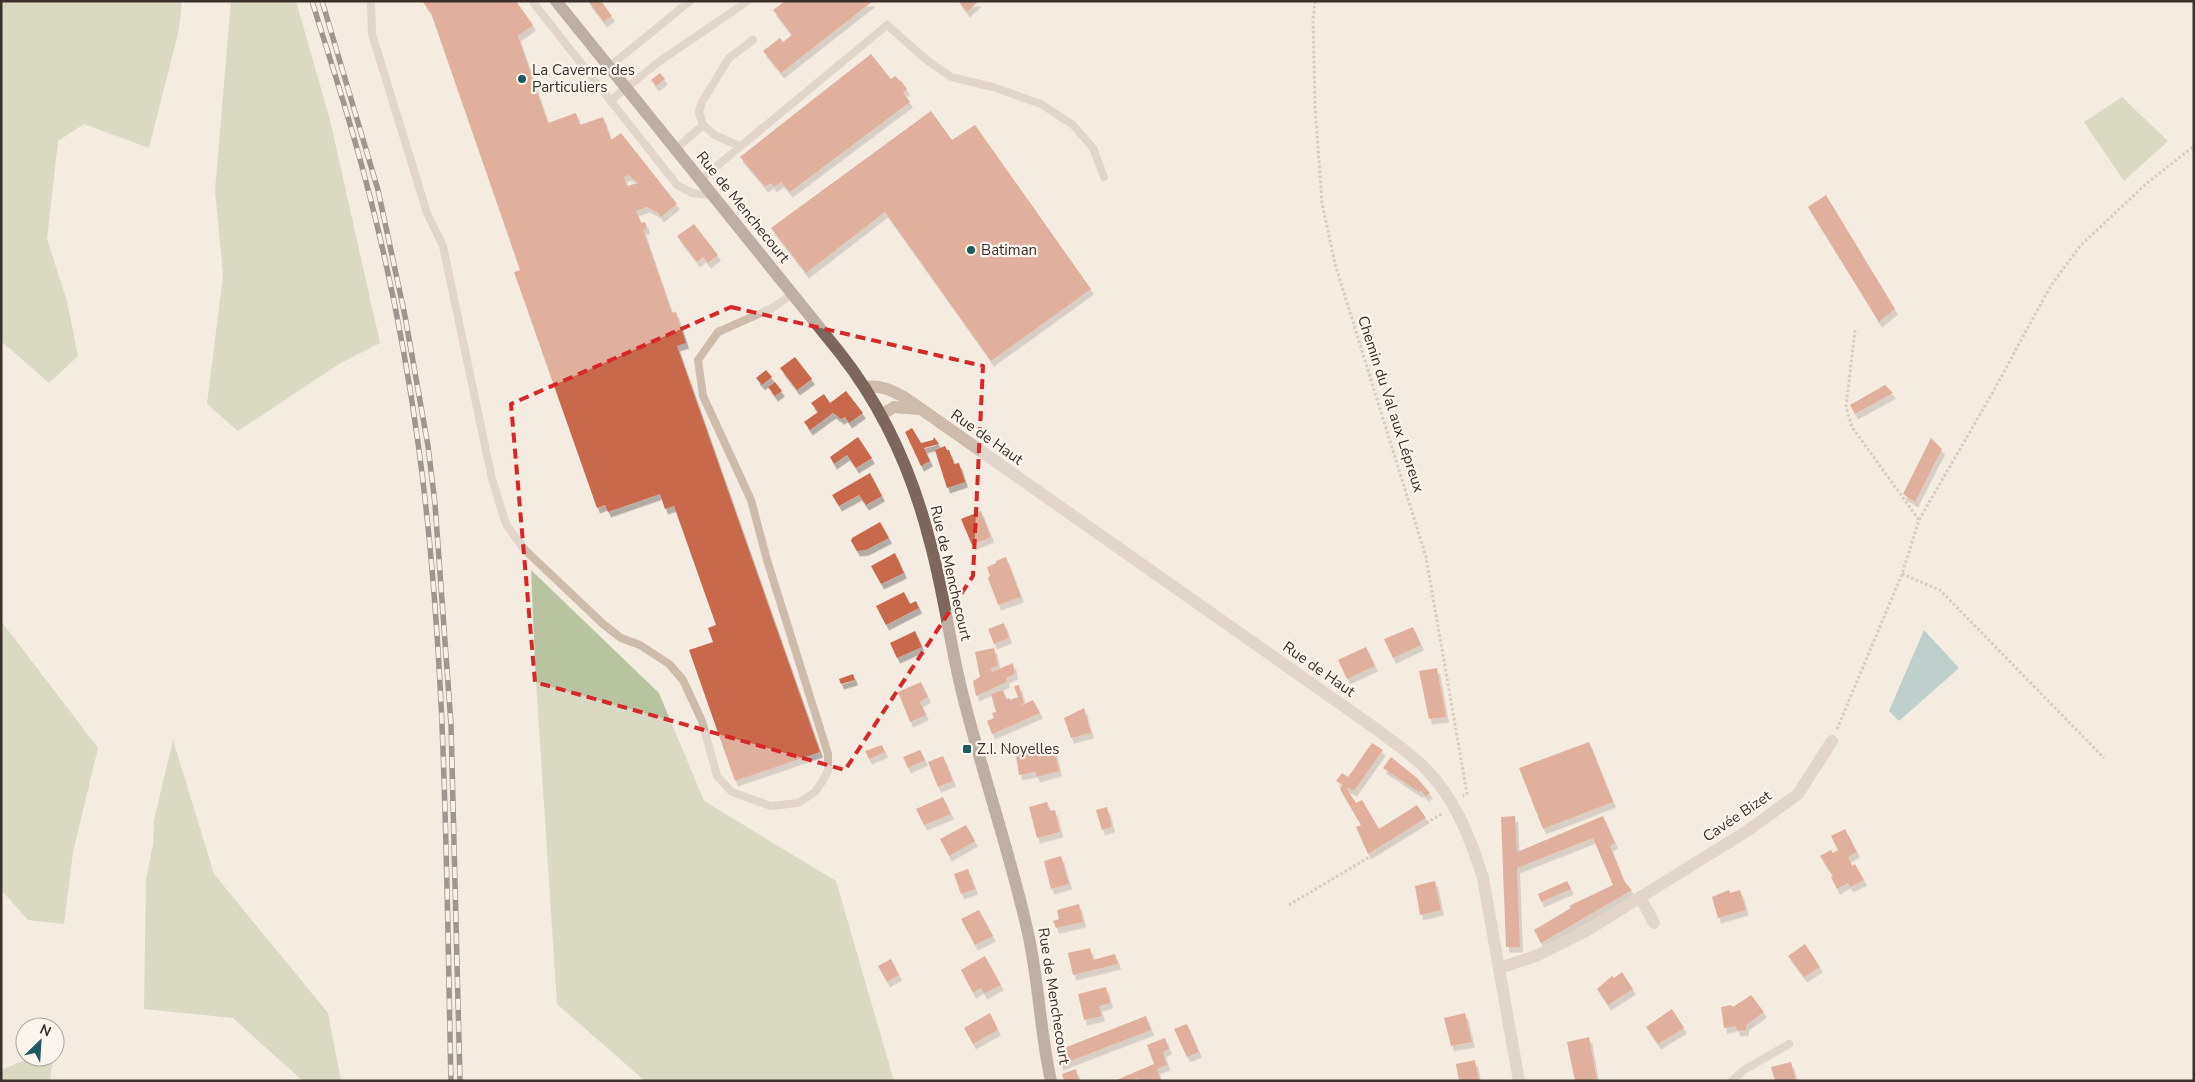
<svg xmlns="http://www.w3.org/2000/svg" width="2195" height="1082" font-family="'Nunito Sans',sans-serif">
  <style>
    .green { fill: #b8c4a0 }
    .water { fill: #7fb0b2 }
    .building { fill: #c8694b; fill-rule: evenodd; filter: url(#shadow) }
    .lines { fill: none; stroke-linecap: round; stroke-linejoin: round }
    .path { stroke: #b9a596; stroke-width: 3; stroke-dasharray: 2.5 2.5; stroke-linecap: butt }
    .lane { stroke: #cdbbac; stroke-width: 8 }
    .street { stroke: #cdbbac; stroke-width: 12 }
    .primary { stroke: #7d675c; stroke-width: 12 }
    .rail-casing { stroke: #3b302b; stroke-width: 5.5 }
    .rail { stroke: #fbf5ee; stroke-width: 4; stroke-dasharray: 11; stroke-linecap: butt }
    .marked { fill: none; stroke: #d62828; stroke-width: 4; stroke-dasharray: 10 6; stroke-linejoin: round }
    .poi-dot { fill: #1f5a5e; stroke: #fbf5ee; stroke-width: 2 }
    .labels { text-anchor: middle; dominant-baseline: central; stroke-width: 4.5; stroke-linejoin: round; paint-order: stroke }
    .poi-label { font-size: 15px; fill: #3b302b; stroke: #fbf5ee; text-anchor: start }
    .street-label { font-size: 15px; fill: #3b302b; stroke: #fbf5ee }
  </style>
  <defs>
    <filter id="shadow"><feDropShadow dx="3" dy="5.5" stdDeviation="0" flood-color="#0004"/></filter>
  </defs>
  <rect width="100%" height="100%" fill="#f4ebe1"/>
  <g class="green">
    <polygon points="1,1 182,1 179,29 149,148 84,124 58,141 47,239 67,301 78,356 49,383 1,341"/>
    <polygon points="231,1 296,1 330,120 380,343 339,364 238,431 207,404 223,275 215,190"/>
    <polygon points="2122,97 2168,141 2124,181 2084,122"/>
    <polygon points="531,570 659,693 704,801 836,881 894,1081 645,1081 557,1004 536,682"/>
    <polygon points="1,621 98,748 73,852 64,924 28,920 1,890"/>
    <polygon points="173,740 214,874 328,1013 341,1081 303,1081 233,1018 144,1009 146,880 153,845 154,820"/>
    <polygon points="32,1057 53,1057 50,1081 1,1081 1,1070"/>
  </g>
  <polygon class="water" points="1924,630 1959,668 1899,721 1889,711"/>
  <g class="building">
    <path d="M422,1H516L533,25L518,36L548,123L576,113L580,125L603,117L611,140L621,133L677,204L661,217L658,213L647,207L636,211L641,223L645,222L647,228L643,230L644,232L672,313L676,312L686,343L677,346L820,752L735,781L689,650L713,642L708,628L716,625L674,506L665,509L660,494L608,512L605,505L597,508L514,272L520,270L431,13ZM628,175L638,183L627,186L624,177Z"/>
    <polygon points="588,1 601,1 612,16 604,22"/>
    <polygon points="785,1 873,1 781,73 763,51 780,38 783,42 792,35 773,10"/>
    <polygon points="958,1 979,1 967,12"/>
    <polygon points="871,54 891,79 895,76 900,81 901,81 907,89 903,93 910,102 790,192 781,182 774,187 771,183 765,187 740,157"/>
    <polygon points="660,73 665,79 656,86 651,80"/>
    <polygon points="931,111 952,140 975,125 1091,289 991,361 885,212 806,273 771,228"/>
    <polygon points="1826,195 1895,309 1879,322 1808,207"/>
    <polygon points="694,224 718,255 708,263 703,257 697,262 677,236"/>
    <polygon points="795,357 812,379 797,390 780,368"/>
    <polygon points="766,370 772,377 762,385 756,378"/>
    <polygon points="775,382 782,391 775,396 768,387"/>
    <polygon points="1885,385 1893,393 1855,414 1850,405"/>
    <polygon points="846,391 863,413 849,423 845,417 841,419 833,413 810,430 804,422 818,412 811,403 824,394 830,403"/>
    <polygon points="912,428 921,443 933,440 934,437 939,444 924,448 930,461 921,466 905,432"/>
    <polygon points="858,437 872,458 856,468 847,455 834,464 830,457"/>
    <polygon points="1931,438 1942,449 1915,502 1903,494"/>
    <polygon points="945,446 947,450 949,450 954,464 959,463 965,482 947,488 935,450"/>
    <polygon points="870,473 882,496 866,505 859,495 839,506 832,495"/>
    <polygon points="981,511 991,537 972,545 961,519"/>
    <polygon points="880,522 889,538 866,550 857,551 851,541 852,538"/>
    <polygon points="895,553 904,573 881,584 871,566"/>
    <polygon points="1006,557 1021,597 998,605 988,578 990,576 987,567 996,563 996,561"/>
    <polygon points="904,592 910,604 916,601 919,608 886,625 876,606"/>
    <polygon points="1004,623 1009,638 994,644 988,629"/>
    <polygon points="1413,627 1421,645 1393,658 1384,639"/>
    <polygon points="915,631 922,647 897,658 890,643"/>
    <polygon points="1366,647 1375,666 1347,679 1338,660"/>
    <polygon points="994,648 998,666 991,668 992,672 1013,663 1015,674 1006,678 1007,682 976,696 973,681 980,677 975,652"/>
    <polygon points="1437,668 1446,717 1429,719 1419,671"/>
    <polygon points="853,674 855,680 841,684 839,679"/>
    <polygon points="921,682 928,697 920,702 926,715 910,722 898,692"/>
    <polygon points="1019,685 1024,703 1018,707 1033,700 1040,713 992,734 987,721 994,718 992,713 996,712 991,694 1003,690 1006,699 1009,698 1010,700 1018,697 1014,686"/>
    <polygon points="1084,708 1091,733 1071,738 1064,718"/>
    <polygon points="1589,742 1613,802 1543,829 1519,768"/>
    <polygon points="1372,743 1383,750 1354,791 1348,788 1347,789 1356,803 1362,800 1379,829 1417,805 1426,818 1368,854 1356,827 1361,825 1340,789 1343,785 1336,781 1342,773 1348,777"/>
    <polygon points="882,745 885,752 869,759 865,751"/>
    <polygon points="1040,746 1041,751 1054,749 1059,771 1037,777 1035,772 1019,775 1016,755 1023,753 1022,751"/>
    <polygon points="920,750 925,760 908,768 903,757"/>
    <polygon points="943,756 953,781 938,787 928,762"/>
    <polygon points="1391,757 1417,778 1430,793 1426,796 1421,791 1419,792 1383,768"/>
    <polygon points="943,797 951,814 924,825 916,809"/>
    <polygon points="1047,802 1050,811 1055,810 1060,832 1037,838 1029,807"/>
    <polygon points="1107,807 1112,827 1102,830 1096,810"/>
    <polygon points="1515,816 1517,852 1603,816 1615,843 1610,846 1624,881 1632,890 1541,943 1534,930 1571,908 1569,906 1613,885 1593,838 1517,868 1520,947 1506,947 1501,817"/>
    <polygon points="966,825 975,841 949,856 940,839"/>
    <polygon points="1845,829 1857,852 1848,857 1852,866 1855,864 1864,880 1850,887 1848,883 1837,889 1831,877 1833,876 1820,856 1831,850 1833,853 1838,850 1831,836"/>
    <polygon points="1061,856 1069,884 1051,889 1044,861"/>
    <polygon points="968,869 975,889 961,894 954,874"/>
    <polygon points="1435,881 1441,910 1420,915 1415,886"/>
    <polygon points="1567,881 1571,889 1541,902 1538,894"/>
    <polygon points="1729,890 1730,893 1740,890 1746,910 1718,918 1712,897"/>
    <polygon points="1079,904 1083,922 1056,928 1053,921 1059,919 1057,910"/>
    <polygon points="979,910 993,936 975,945 961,919"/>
    <polygon points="1805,944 1820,967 1804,977 1788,956"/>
    <polygon points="1090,948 1093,960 1115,954 1118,964 1073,975 1068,953"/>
    <polygon points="985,956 1001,985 984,994 981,988 973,993 961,970"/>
    <polygon points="891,959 899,975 887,982 878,966"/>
    <polygon points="1622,972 1633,989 1608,1005 1597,989 1612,976 1614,978"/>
    <polygon points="1106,987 1110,1003 1099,1006 1102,1016 1084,1020 1078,994"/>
    <polygon points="1751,995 1764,1012 1746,1025 1746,1030 1737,1031 1736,1026 1724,1028 1721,1007 1731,1005 1733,1007"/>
    <polygon points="1672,1009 1684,1028 1658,1044 1646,1027"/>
    <polygon points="990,1013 998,1030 973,1044 964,1028"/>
    <polygon points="1465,1013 1472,1042 1451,1046 1444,1018"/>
    <polygon points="1146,1016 1151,1030 1060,1065 1059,1050"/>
    <polygon points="1187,1024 1199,1052 1187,1057 1174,1029"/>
    <polygon points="1589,1037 1597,1080 1575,1081 1567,1042"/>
    <polygon points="1165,1038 1169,1049 1163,1052 1167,1065 1157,1069 1161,1081 1139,1081 1138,1078 1131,1081 1114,1081 1154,1064 1147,1045"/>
    <polygon points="1475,1060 1479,1081 1459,1081 1456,1064"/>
    <polygon points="1791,1062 1796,1081 1775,1081 1771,1067"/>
    <polygon points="1076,1069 1079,1081 1064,1081 1062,1074"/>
  </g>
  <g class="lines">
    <g class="path">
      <polyline points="1315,1 1313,20 1315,106 1322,203 1335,264 1426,557 1467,794 1463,796"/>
      <polyline points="1855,330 1846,407 1852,427 1919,520"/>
      <polyline points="1902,574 1940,590 2104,758"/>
      <polyline points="1837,729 1902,574 1919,520 1994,390 2050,287 2080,246 2147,183 2194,146"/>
      <polyline points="1289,905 1443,813"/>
    </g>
    <g class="lane">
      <polyline points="371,1 372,34 427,213 443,246 492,479 506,524 523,548 603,624 621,638 640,645 669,664 683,680 702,721 717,776 732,792 771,806 798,803 815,792 822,782 828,771 828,754 767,560 751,500 703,396 698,360 718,332 772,308 793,294"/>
      <polyline points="532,1 677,185 692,193 712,195"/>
      <polyline points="609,67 690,1"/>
      <polyline points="610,101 660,61 748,1"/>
      <polyline points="703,125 699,112 702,102 729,58 753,40"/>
      <polyline points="676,149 703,125 716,136 740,146"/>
      <polyline points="700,180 887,25 928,61 951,77 993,87 1041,104 1073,125 1093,148 1104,177"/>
      <polyline points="1732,1081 1744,1070 1789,1044"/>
    </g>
    <g class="street">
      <path d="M865,387C881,385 891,390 904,397L1379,731C1394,743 1411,754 1424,767C1455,798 1470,837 1483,878L1519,1081"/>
      <polyline points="881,415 894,407 919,409"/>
      <polyline points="1640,897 1654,923"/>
      <polyline points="1499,968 1536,956 1586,931 1747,831 1798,794 1832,741"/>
    </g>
    <path class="primary" d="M556,1L840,353C884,409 914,477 931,546C944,594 950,644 962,692C982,773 1010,852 1028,933C1039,982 1040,1032 1051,1081"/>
    <g class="rail-casing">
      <g id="rail">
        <path d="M312,1C326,47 341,92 354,138C383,239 405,345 419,450C447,659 446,871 451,1081"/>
        <polyline points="322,1 378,190 405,316 428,446 435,504 451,724 460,1081"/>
      </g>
    </g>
    <use href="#rail" class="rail"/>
  </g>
  <path d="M0 0H2195V1082H0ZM731,307L983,366L973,576L845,770L535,682L511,404Z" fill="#f4ebe1" fill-opacity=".55" fill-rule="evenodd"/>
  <path class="marked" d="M731,307L983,366L973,576L845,770L535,682L511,404Z"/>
  <g class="poi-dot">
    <circle cx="522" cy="79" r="5"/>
    <circle cx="971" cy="250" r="5"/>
    <rect x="962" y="744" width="10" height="10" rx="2.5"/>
  </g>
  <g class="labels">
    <g class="poi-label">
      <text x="532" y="70">La Caverne des<tspan x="532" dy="17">Particuliers</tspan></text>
      <text x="981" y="250">Batiman</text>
      <text x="977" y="749">Z.I. Noyelles</text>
    </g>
    <g class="street-label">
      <text transform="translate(743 207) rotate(51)">Rue de Menchecourt</text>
      <text transform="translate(1391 404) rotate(72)">Chemin du Val aux Lépreux</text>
      <text transform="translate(987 437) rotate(35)">Rue de Haut</text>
      <text transform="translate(951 573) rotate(77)">Rue de Menchecourt</text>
      <text transform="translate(1319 669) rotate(35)">Rue de Haut</text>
      <text transform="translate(1737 816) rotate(-34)">Cavée Bizet</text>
      <text transform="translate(1054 996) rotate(81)">Rue de Menchecourt</text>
    </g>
  </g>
  <rect width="2195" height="1082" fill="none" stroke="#3b302b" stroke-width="5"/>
  <g transform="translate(40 1042) rotate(25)"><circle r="24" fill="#fbf5ee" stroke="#aea6a0"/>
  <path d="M0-4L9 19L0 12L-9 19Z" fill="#1f5a5e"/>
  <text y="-8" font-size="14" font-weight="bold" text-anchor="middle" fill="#3b302b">N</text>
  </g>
</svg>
